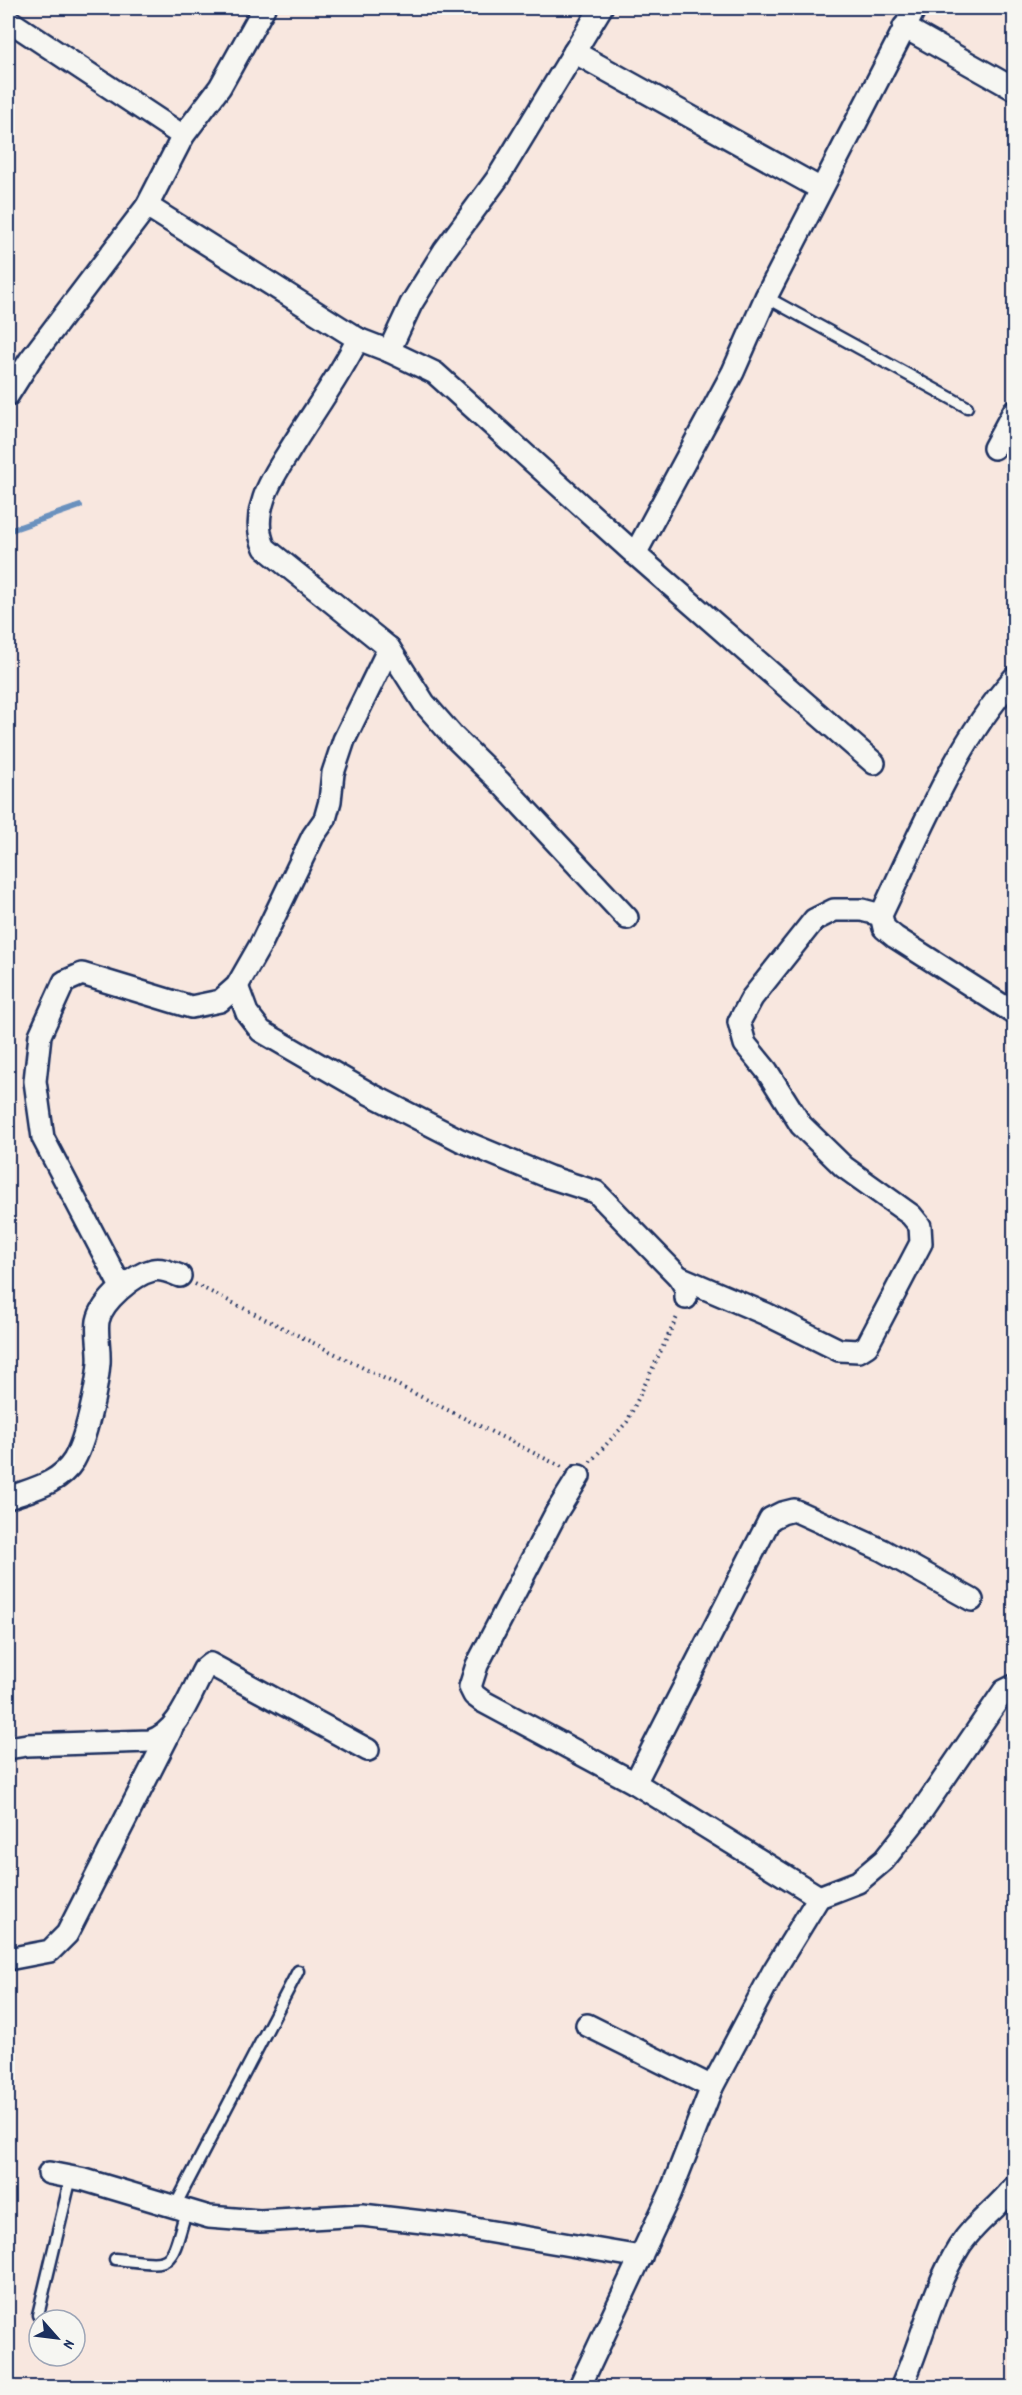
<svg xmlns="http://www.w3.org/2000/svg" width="1022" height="2395" font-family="Dekko,sans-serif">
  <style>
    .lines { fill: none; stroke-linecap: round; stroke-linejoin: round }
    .stream { stroke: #6b91be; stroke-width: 6 }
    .service-casing { stroke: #1b2f5e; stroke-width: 15 }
    .minor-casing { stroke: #1b2f5e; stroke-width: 26 }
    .path { stroke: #1b2f5e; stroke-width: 4; stroke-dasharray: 1.5 4.5; stroke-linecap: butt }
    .service { stroke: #f6f6f2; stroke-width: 10 }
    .minor { stroke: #f6f6f2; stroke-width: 21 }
  </style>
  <rect width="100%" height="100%" fill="#f8e7df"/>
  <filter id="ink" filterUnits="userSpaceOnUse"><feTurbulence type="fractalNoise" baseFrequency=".0167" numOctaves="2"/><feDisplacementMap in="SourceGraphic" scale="12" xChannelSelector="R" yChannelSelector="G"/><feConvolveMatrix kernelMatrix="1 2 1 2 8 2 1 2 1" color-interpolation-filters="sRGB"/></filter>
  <g filter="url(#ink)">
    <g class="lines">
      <polyline class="stream" points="8,531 80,506"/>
      <g class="service-casing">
        <g id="service">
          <polyline points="766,297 967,407"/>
          <polyline points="174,2208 298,1971"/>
          <path d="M115,2259C175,2265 169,2270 186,2211"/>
          <polyline points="38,2315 71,2177"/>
        </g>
      </g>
      <g class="minor-casing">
        <g id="minor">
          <polyline points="8,20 183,136"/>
          <polyline points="904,27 1014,89"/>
          <polyline points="574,52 821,189"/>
          <polyline points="147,206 358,339 389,351 435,373 635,554 874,763"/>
          <path d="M358,339C338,379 311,415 288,453C279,467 269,483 264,498C258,515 257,532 265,548L389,648L424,703L452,735L499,781L627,918"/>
          <polyline points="389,351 411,304 444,251 497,179 601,8"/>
          <polyline points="8,395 30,360 147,206 183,136 220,87 264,8"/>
          <polyline points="994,448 1014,411"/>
          <polyline points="635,554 733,372 766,297 915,8"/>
          <path d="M1014,678C954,746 920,834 881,915L884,928L895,937L1014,1013"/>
          <polyline points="237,986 247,1013 261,1031 370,1094 460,1140 549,1177 596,1192 679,1277 686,1288 686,1298"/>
          <polyline points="679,1277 766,1314 839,1350 859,1351 867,1346 921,1243 920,1226 911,1215 844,1167 801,1125 767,1071 745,1044 739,1022 752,998 814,920 834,910 862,910 881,915"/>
          <polyline points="121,1287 43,1138 35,1081 40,1035 64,982 82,974 191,1007 220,1001 237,986 261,944 313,836 325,819 330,801 333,773 344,740 389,648"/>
          <polyline points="579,1476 556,1513 477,1665 470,1687 474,1695 482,1701 635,1783 819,1897"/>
          <path d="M8,1498C32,1489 59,1484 74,1460C86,1439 97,1388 99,1363C100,1349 96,1334 98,1321C102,1301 133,1275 153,1270C162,1268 172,1273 180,1276"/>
          <path d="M8,1748L27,1745L150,1741C179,1732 190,1695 204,1669L210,1664L368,1750"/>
          <polyline points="635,1783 770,1519 782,1513 794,1510 882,1550 972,1600"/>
          <polyline points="8,1959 50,1951 67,1934 171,1730"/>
          <polyline points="587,2025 712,2087"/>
          <polyline points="49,2173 85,2180 209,2217 260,2221 362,2215 457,2226 641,2257"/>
          <polyline points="579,2388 670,2194 712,2087 773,1972 819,1897 858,1882 884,1860 915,1821 1004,1691 1014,1686"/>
          <path d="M901,2388C922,2342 932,2290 959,2247C974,2223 997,2209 1014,2187"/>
        </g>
      </g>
      <g class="path">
        <polyline points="195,1284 562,1467"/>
        <polyline points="590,1462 627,1422 678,1315"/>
      </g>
      <use href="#service" class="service"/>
      <use href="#minor" class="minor"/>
    </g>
  </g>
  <rect width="1022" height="2395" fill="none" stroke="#f6f6f2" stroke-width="30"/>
  <rect x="15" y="15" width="992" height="2365" fill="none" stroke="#1b2f5e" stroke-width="2" filter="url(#ink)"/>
  <g transform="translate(57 2338) rotate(118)"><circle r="28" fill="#f6f6f2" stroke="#9ea6b7" stroke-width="1.5"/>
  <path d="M0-4.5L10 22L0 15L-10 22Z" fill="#1b2f5e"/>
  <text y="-9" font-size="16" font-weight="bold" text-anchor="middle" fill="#1b2f5e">N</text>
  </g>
</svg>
